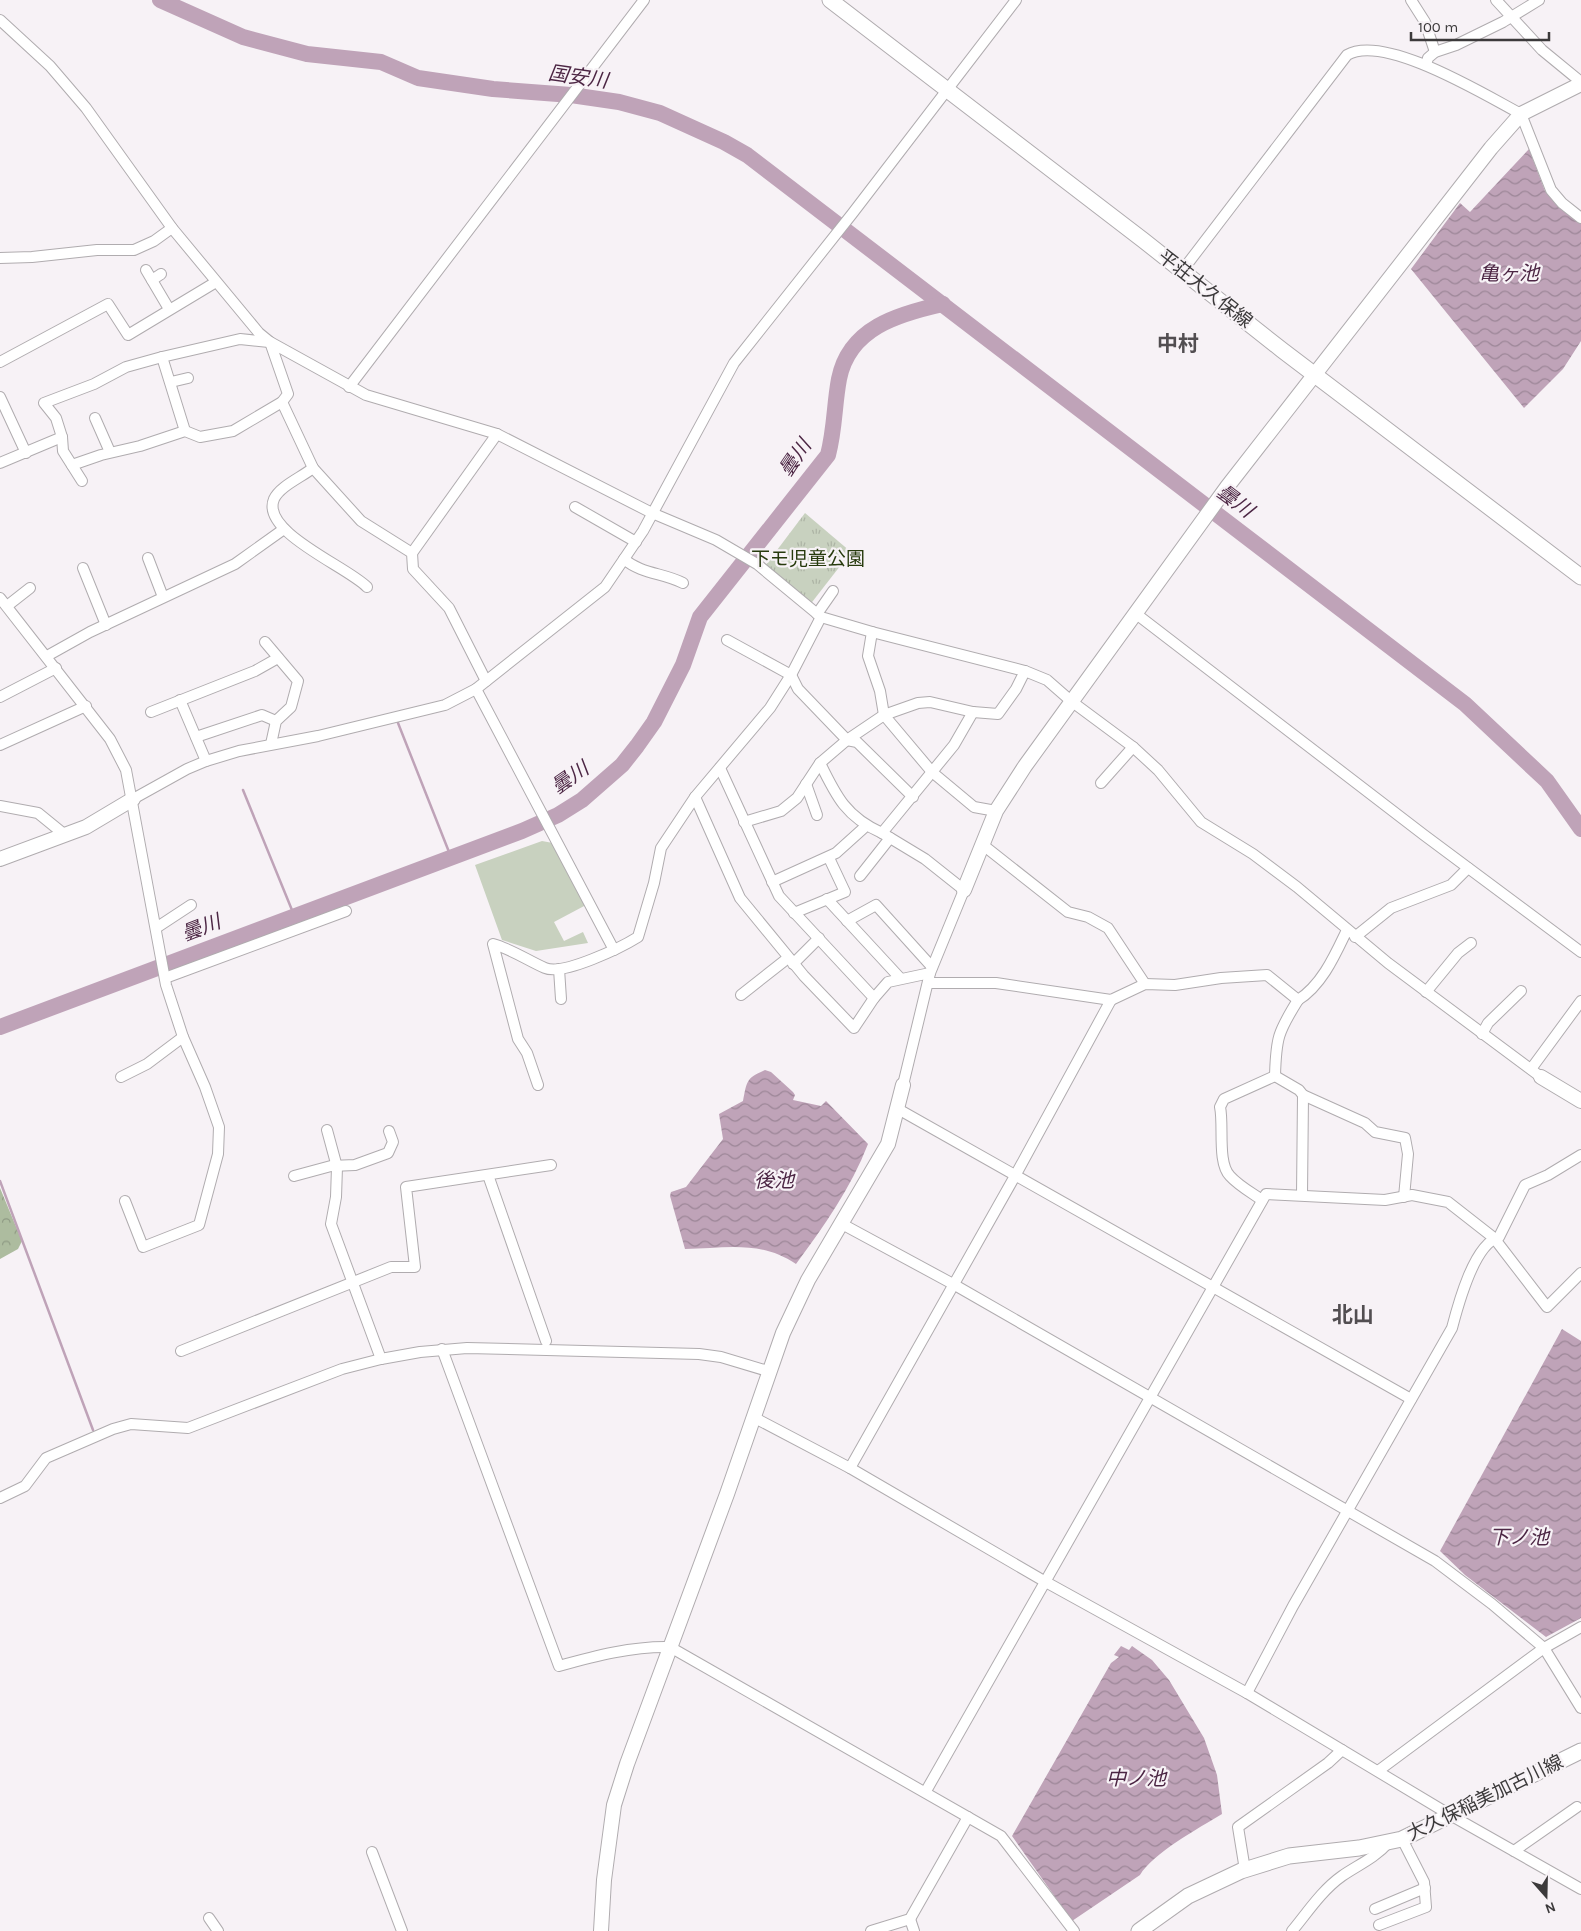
<svg xmlns="http://www.w3.org/2000/svg" width="1581" height="1931" font-family="Karla,'Noto Sans JP',sans-serif">
  <style>
    .green { fill: #c8d1bf }
    .forest { fill: url(#forest-crowns) }
    .park { fill: url(#park-tufts) }
    .water { fill: url(#water-waves) }
    .lines { fill: none; stroke-linecap: round; stroke-linejoin: round }
    .stream { stroke: #bfa3b8; stroke-width: 2.5 }
    .river { stroke: #bfa3b8; stroke-width: 16 }
    .minor-casing { stroke: #b0acaf; stroke-width: 12 }
    .tertiary-casing { stroke: #b0acaf; stroke-width: 16 }
    .secondary-casing { stroke: #b0acaf; stroke-width: 17 }
    .minor { stroke: #fff; stroke-width: 10 }
    .tertiary { stroke: #fff; stroke-width: 14 }
    .secondary { stroke: #fff; stroke-width: 15 }
    .labels { text-anchor: middle; dominant-baseline: central; stroke-width: 4.5; stroke-linejoin: round; paint-order: stroke }
    .street-label { font-size: 19px; fill: #3c3a3b; stroke: #f7f2f6 }
    .park-label { font-size: 19px; fill: #273a0d; stroke: #f7f2f6 }
    .water-label { font-size: 20px; font-style: italic; fill: #4c2644; stroke: #f7f2f6 }
    .quarter-label { font-size: 21px; font-weight: bold; fill: #524e51; stroke: #f7f2f6 }
  </style>
  <defs>
    <pattern id="forest-crowns" width="20" height="18" patternUnits="userSpaceOnUse" patternTransform="scale(1.25)"><rect width="20" height="18" fill="#adbc9f"/><path d="M2 6a3 3 0 1 1 6 0M12 15a3 3 0 1 1 6 0" fill="none" stroke="#8e9a83"/></pattern>
    <pattern id="park-tufts" width="24" height="20" patternUnits="userSpaceOnUse" patternTransform="scale(1.25)"><rect width="24" height="20" fill="#c8d1bf"/><path d="M3 7l-1-3M5 7V3M7 7l1-3M15 17l-1-3M17 17v-4M19 17l1-3" fill="none" stroke="#adb4a5"/></pattern>
    <pattern id="water-waves" width="16" height="10" patternUnits="userSpaceOnUse" patternTransform="scale(1.25)"><rect width="16" height="10" fill="#bfa3b8"/><path d="M0 5q4-4 8 0t8 0" fill="none" stroke="#9c8697"/></pattern>
  </defs>
  <rect width="100%" height="100%" fill="#f7f2f6"/>
  <polygon class="green" points="542,841 553,843 586,905 554,922 564,941 583,932 588,943 536,951 502,940 475,865"/>
  <polygon class="forest" points="0,1188 22,1241 18,1249 0,1259"/>
  <polygon class="park" points="805,513 851,552 809,606 765,566"/>
  <g class="water">
    <polygon points="1529,149 1545,191 1562,208 1581,223 1581,341 1563,369 1524,408 1411,269 1460,203 1470,212"/>
    <path d="M765,1070L771,1072L793,1092L795,1095L793,1100L821,1106L826,1101L868,1144C851,1188 824,1226 796,1264C760,1240 726,1248 685,1249L670,1196L671,1192L686,1187L723,1139L719,1114L743,1101C747,1081 746,1078 765,1070Z"/>
    <polygon points="1562,1329 1581,1341 1581,1618 1546,1637 1465,1575 1440,1551"/>
    <path d="M1121,1646L1129,1650L1132,1646L1152,1660L1169,1680L1204,1738L1217,1775L1222,1814C1199,1828 1153,1853 1140,1875L1072,1921L1012,1836L1111,1663L1119,1657L1114,1655Z"/>
  </g>
  <g class="lines">
    <g class="stream">
      <polyline points="398,723 451,857"/>
      <polyline points="243,790 294,915"/>
      <polyline points="0,1181 93,1430"/>
    </g>
    <g class="river">
      <polyline points="160,0 243,37 307,54 381,62 418,78 493,89 571,95 619,102 660,113 724,142 747,155 1465,704 1547,781 1581,829"/>
      <path d="M0,1027L522,831L558,815L582,800L622,765L637,746L654,722L683,665L700,617L828,455C835,428 834,406 839,379C849,328 898,314 943,304"/>
    </g>
    <g class="minor-casing">
      <g id="minor">
        <polyline points="1411,0 1425,22 1435,52"/>
        <polyline points="1496,0 1542,50 1581,82"/>
        <polyline points="0,20 50,66 86,108 172,228 259,333 270,342 366,395 497,434 652,513 716,540 757,564 821,617 872,632 1025,671 1047,680 1071,701 1133,747 1158,770 1201,822 1253,854 1297,887 1388,963 1541,1077"/>
        <polyline points="1426,65 1428,58 1435,52 1456,45 1503,22 1539,0"/>
        <polyline points="0,258 32,257 97,250 134,250 154,241 172,228"/>
        <polyline points="146,270 169,309"/>
        <path d="M1182,271L1347,55C1384,33 1485,95 1521,114L1551,190L1562,203L1581,218"/>
        <polyline points="152,280 161,274"/>
        <polyline points="162,357 185,431"/>
        <polyline points="0,362 108,304 128,335 216,282"/>
        <polyline points="171,382 188,378"/>
        <polyline points="349,387 644,0"/>
        <polyline points="0,397 26,453"/>
        <polyline points="282,402 313,468 361,521 412,553 413,569 449,608 486,681"/>
        <polyline points="95,418 110,452"/>
        <polyline points="62,437 63,451 82,481"/>
        <polyline points="0,463 62,437 56,418 44,403 94,384 126,367 162,357 240,339 269,342"/>
        <polyline points="72,465 101,455 140,446 185,431 200,437 233,431 282,402 288,394 270,342"/>
        <path d="M313,468C302,477 280,486 274,499C260,532 348,567 367,587"/>
        <polyline points="575,507 636,542"/>
        <polyline points="412,553 497,434"/>
        <polyline points="148,558 163,597"/>
        <path d="M624,559C641,574 664,573 683,583"/>
        <polyline points="83,568 106,625"/>
        <polyline points="0,598 110,739 126,770 166,985 183,1037 205,1087 219,1127 218,1154 199,1225 143,1247 125,1201"/>
        <polyline points="7,606 30,588"/>
        <polyline points="1135,613 1424,835 1581,952"/>
        <polyline points="817,614 833,591"/>
        <polyline points="872,632 868,656 880,691 884,715 932,772 974,807 996,811"/>
        <polyline points="727,640 791,675 798,689 847,740 857,742 913,797"/>
        <polyline points="265,642 298,681 291,707 276,721 271,744"/>
        <polyline points="47,656 90,632 235,564 284,529"/>
        <polyline points="476,689 614,950"/>
        <polyline points="0,697 56,668"/>
        <polyline points="180,700 206,761"/>
        <polyline points="151,712 255,671 278,658"/>
        <polyline points="196,737 262,715 276,721"/>
        <polyline points="0,745 86,706"/>
        <path d="M820,763C836,796 846,817 882,833"/>
        <polyline points="720,768 779,896 874,998"/>
        <polyline points="1101,783 1133,747"/>
        <polyline points="806,784 817,815"/>
        <polyline points="695,797 740,898 804,976 854,1028 874,998 888,982 930,973"/>
        <polyline points="133,799 187,769 206,761 239,751 318,736 445,705 476,689 605,587 643,531 734,363 852,214 1016,0"/>
        <polyline points="0,806 38,813 65,835"/>
        <polyline points="744,822 781,811 797,798 820,763 847,740 884,715 918,703 930,702 973,712 998,714 1016,689 1025,671"/>
        <polyline points="983,845 1068,912 1088,917 1108,928 1145,984"/>
        <polyline points="860,876 890,838"/>
        <polyline points="772,882 836,853 866,826"/>
        <polyline points="827,899 900,978"/>
        <polyline points="794,913 845,892 829,858"/>
        <polyline points="847,921 876,905 932,967"/>
        <polyline points="156,928 191,905"/>
        <polyline points="1355,937 1391,908 1451,885 1468,868"/>
        <polyline points="793,964 819,938"/>
        <polyline points="559,969 561,999"/>
        <polyline points="165,978 346,911"/>
        <path d="M928,983H996L1111,1000L1145,984L1175,985L1221,978L1267,975L1298,1000C1322,985 1335,955 1347,930"/>
        <polyline points="1426,992 1458,953 1471,943"/>
        <polyline points="741,995 788,958"/>
        <polyline points="1482,1034 1488,1023 1521,991"/>
        <polyline points="1531,1069 1581,1001"/>
        <path d="M1275,1076C1276,1038 1278,1032 1298,1000"/>
        <polyline points="121,1077 147,1064 183,1037"/>
        <path d="M538,1085L527,1053L518,1039L493,944C511,949 527,960 545,968C563,976 622,947 638,937L654,883L661,848L695,797L770,708L791,675L821,617"/>
        <polyline points="903,1085 930,973 964,890 925,859 882,833 954,745 973,712"/>
        <polyline points="898,1109 1411,1399"/>
        <polyline points="327,1130 337,1167 336,1197 331,1224 381,1359"/>
        <polyline points="488,1175 546,1341"/>
        <polyline points="294,1176 331,1166 355,1165 388,1153 393,1142 389,1131"/>
        <polyline points="1302,1195 1303,1095"/>
        <path d="M1262,1200C1252,1193 1239,1186 1230,1176C1217,1163 1224,1125 1220,1107L1224,1099L1275,1076L1299,1090L1303,1095L1365,1123L1375,1132L1405,1138L1408,1154L1404,1197"/>
        <polyline points="842,1224 953,1284 1435,1561 1492,1604 1544,1648 1581,1708"/>
        <path d="M442,1349L559,1666C595,1656 633,1646 670,1647L1001,1836L1074,1931"/>
        <polyline points="181,1351 391,1267 415,1267 406,1187 551,1165"/>
        <polyline points="755,1418 850,1468 1044,1581 1247,1693 1452,1816 1581,1889"/>
        <polyline points="850,1468 1015,1176 1111,1000"/>
        <polyline points="0,1498 25,1486 46,1458 113,1429 131,1424 188,1428 342,1369 381,1359 420,1352 467,1348 699,1354 721,1357 771,1372"/>
        <path d="M1247,1693L1293,1606L1452,1328C1458,1305 1474,1244 1499,1237L1525,1185L1548,1175L1581,1155"/>
        <polyline points="1378,1771 1544,1648 1581,1627"/>
        <polyline points="926,1791 1266,1194 1385,1200 1412,1195 1448,1202 1494,1238 1547,1307 1581,1273"/>
        <polyline points="1514,1851 1577,1807"/>
        <polyline points="372,1852 402,1931"/>
        <polyline points="1245,1870 1238,1827 1328,1763 1342,1750"/>
        <polyline points="1375,1909 1425,1888"/>
        <polyline points="209,1918 218,1931"/>
        <polyline points="910,1919 914,1931"/>
        <polyline points="1379,1925 1426,1907 1424,1882 1402,1839"/>
        <polyline points="871,1931 910,1919 968,1817"/>
        <path d="M1292,1931C1307,1913 1322,1890 1342,1876C1358,1865 1375,1858 1388,1843"/>
      </g>
    </g>
    <g class="tertiary-casing">
      <g id="tertiary">
        <polyline points="0,859 86,827 133,799"/>
        <polyline points="964,890 996,811 1025,766 1227,487 1491,148 1521,114 1581,84"/>
        <polyline points="1541,1077 1581,1101"/>
        <polyline points="601,1931 604,1880 614,1805 627,1764 727,1494 783,1333 808,1280 888,1144 903,1085"/>
      </g>
    </g>
    <g class="secondary-casing">
      <g id="secondary">
        <polyline points="830,0 1143,240 1282,350 1581,577"/>
        <polyline points="1139,1931 1188,1896 1241,1871 1289,1856 1359,1848 1402,1839 1581,1751"/>
      </g>
    </g>
    <use href="#minor" class="minor"/>
    <use href="#tertiary" class="tertiary"/>
    <use href="#secondary" class="secondary"/>
  </g>
  <g class="labels">
    <g class="street-label">
      <text transform="translate(1205 289) rotate(38)">平荘大久保線</text>
      <text transform="translate(1485 1798) rotate(-26)">大久保稲美加古川線</text>
    </g>
    <g class="park-label">
      <text x="808" y="559">下モ児童公園</text>
    </g>
    <g class="water-label">
      <text transform="translate(578 77) rotate(8)">国安川</text>
      <text x="1509" y="273">亀ヶ池</text>
      <text transform="translate(795 458) rotate(-56)">曇川</text>
      <text transform="translate(1235 501) rotate(37)">曇川</text>
      <text transform="translate(570 778) rotate(-35)">曇川</text>
      <text transform="translate(201 928) rotate(-21)">曇川</text>
      <text x="774" y="1180">後池</text>
      <text x="1519" y="1537">下ノ池</text>
      <text x="1136" y="1778">中ノ池</text>
    </g>
    <g class="quarter-label">
      <text x="1178" y="344">中村</text>
      <text x="1353" y="1315">北山</text>
    </g>
  </g>
  <g transform="translate(1546 1896) rotate(160)" stroke="#f7f2f6" stroke-width="4" paint-order="stroke">
  <path d="M0-4L9 19L0 12L-9 19Z" fill="#3c3a3b"/>
  <text y="-8" font-size="14" font-weight="bold" text-anchor="middle" fill="#3c3a3b">N</text>
  </g>
  <path d="M1411 32v8h138v-8" fill="none" stroke="#3c3a3b" stroke-width="2.5"/>
  <text x="1418" y="32" font-size="15" fill="#3c3a3b" stroke="#f7f2f6" stroke-width="4" paint-order="stroke">100 m</text>
</svg>
